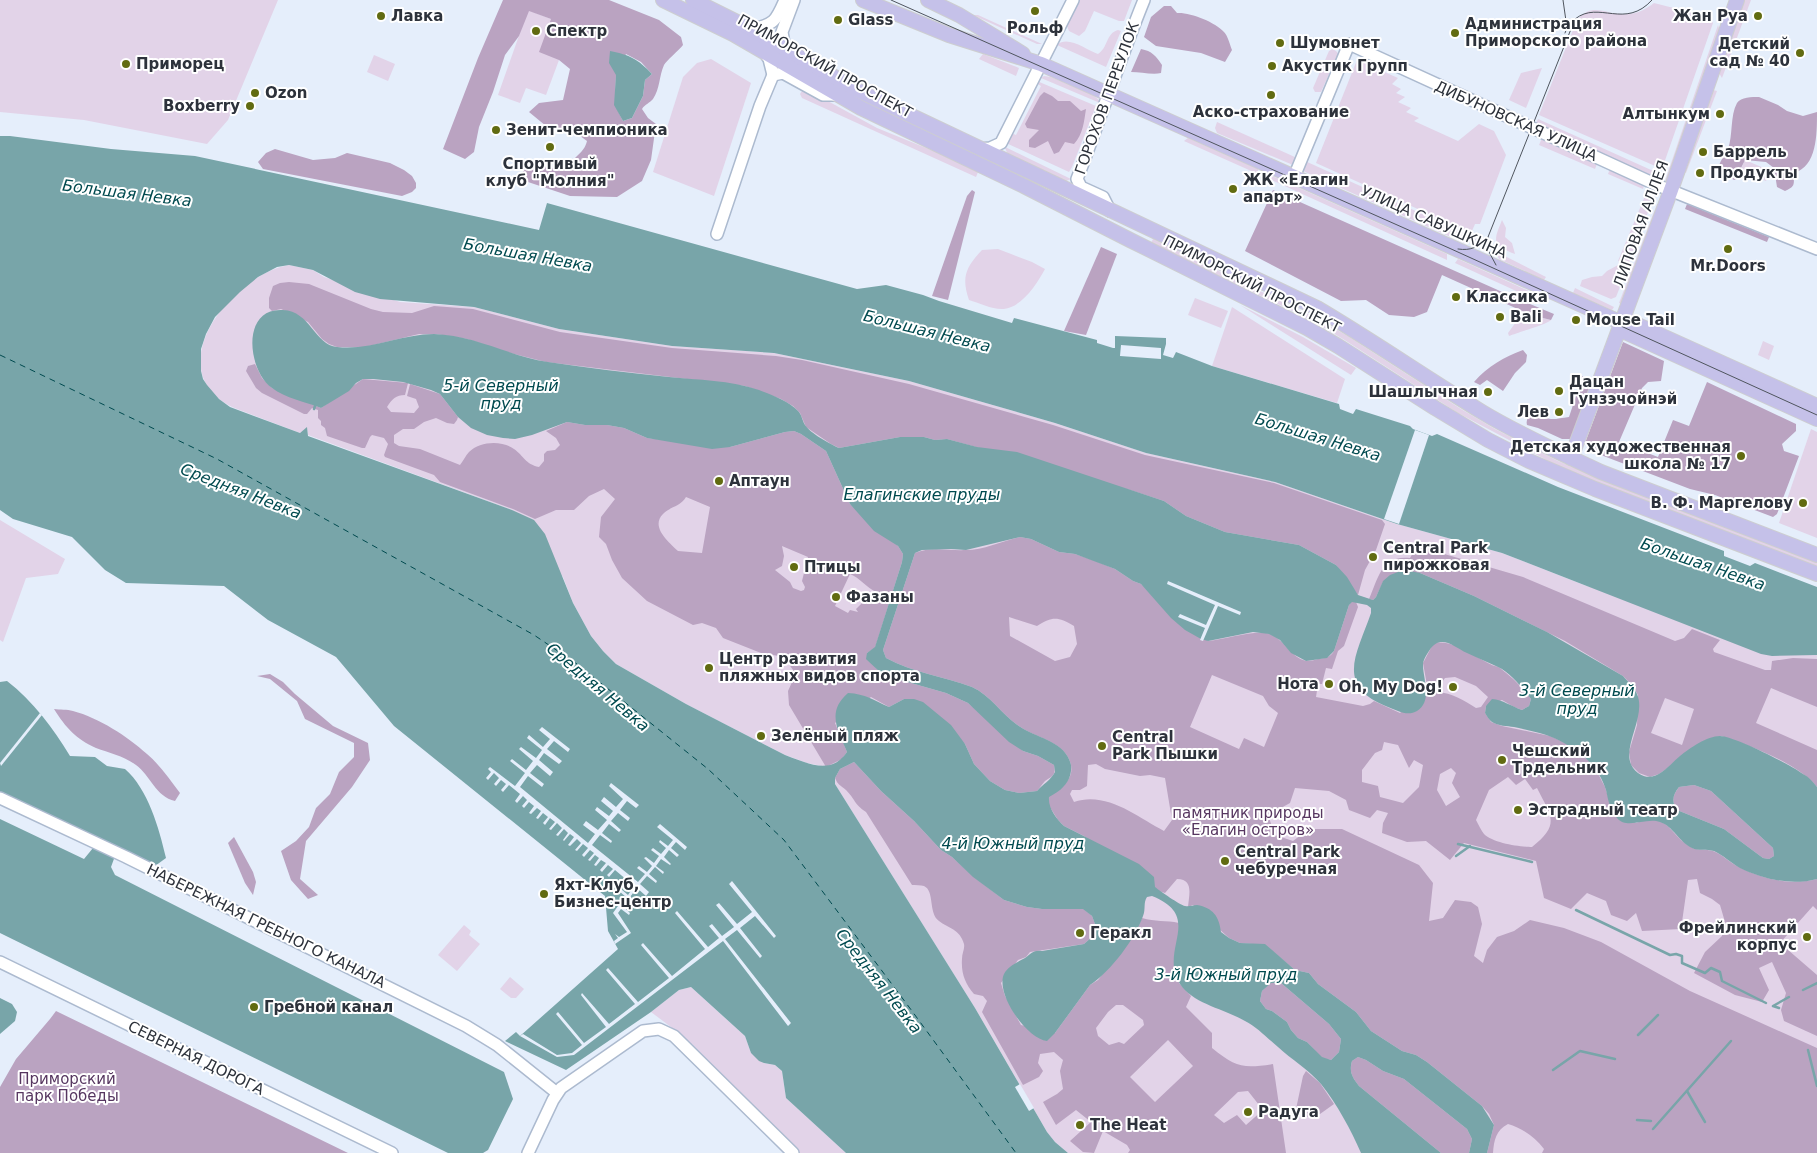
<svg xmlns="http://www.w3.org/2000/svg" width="1817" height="1153" font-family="'DejaVu Sans',sans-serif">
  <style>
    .green { fill: #e2d3e8 }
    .forest { fill: #baa3c1; fill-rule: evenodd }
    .water { fill: #78a5a9; fill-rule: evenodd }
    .pier { fill: #e5eefb }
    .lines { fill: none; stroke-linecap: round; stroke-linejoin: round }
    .stream { stroke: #78a5a9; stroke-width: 2.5 }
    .ferry { stroke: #004a4f; stroke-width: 1; stroke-dasharray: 6 5; stroke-linecap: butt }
    .minor-casing { stroke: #acbacf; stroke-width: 14 }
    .major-casing { stroke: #cdced0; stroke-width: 16 }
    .minor { stroke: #fff; stroke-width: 11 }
    .major { stroke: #c5c1e9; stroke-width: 14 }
    .tram { stroke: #4f555e; stroke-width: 1 }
    .poi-dot { fill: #616b11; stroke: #fff; stroke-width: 2 }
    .labels { text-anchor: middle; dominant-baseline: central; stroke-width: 4; stroke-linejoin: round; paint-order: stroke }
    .poi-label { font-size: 15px; font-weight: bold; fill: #2d323b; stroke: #fff; text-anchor: start }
    .street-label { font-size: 15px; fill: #2d323b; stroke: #fff }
    .park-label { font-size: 15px; fill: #563660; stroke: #fff }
    .water-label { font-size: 16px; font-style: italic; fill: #004a4f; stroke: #fff }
  </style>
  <rect width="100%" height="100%" fill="#e5eefb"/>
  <g class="green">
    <polygon points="0,0 278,0 228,120 207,144 84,120 0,112"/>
    <polygon points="1078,0 1132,0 1124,21 1119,21 1094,11 1085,31 1079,36 1069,31 1066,24"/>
    <polygon points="1744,0 1751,0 1722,78 1719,73"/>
    <path d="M1654,3L1709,17L1713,23L1662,169L1539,115L1577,20C1594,0 1608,17 1629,14C1639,13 1646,9 1654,3Z"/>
    <polygon points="528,10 551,19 559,60 546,95 526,88 520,103 498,95"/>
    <polygon points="973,15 978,15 1042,44 1037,44"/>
    <polygon points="1718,25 1720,31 1668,180 1665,181"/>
    <path d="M1118,30L1121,31L1106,67L1057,45C1068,35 1086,50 1098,54C1108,48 1106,33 1118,30Z"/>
    <polygon points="1333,49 1337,52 1338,54 1321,92 1315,92 1313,88 1329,51"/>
    <polygon points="983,54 1019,68 1016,76 979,59"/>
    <polygon points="374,55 395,64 388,81 367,72"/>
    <polygon points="711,59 751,83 714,196 653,172 683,77 697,63"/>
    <polygon points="1357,60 1398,78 1392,84 1401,89 1396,93 1405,97 1398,102 1411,108 1406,112 1419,118 1414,121 1458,141 1479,124 1494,131 1506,155 1480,224 1475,224 1471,233 1316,163"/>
    <polygon points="1542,68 1526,108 1509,100 1521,73"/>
    <polygon points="1044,76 1051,77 1093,95 1099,100 1100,103 1041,78"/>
    <polygon points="1037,81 1096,106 1072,167 1069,172 1006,143 1011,133 1016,135 1041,86 1036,83"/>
    <polygon points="804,88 877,128 936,152 978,172 976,177 802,98 800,94"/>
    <polygon points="1713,90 1717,91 1686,173 1684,172"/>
    <polygon points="1538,119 1660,174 1657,181 1535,125"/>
    <polygon points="1217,122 1297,158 1293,165 1217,133 1215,128"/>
    <polygon points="1188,138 1258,169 1258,174 1184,141"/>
    <polygon points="1542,138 1597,164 1595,169 1539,145"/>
    <polygon points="1005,147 1071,179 1066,181 1063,180 1009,155 1007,153"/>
    <polygon points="1745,160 1771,171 1766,181 1740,171"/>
    <polygon points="1305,161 1471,236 1477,240 1464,243 1303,171"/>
    <polygon points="1610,169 1644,185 1643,189 1608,174"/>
    <polygon points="1268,174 1447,254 1447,260 1265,177"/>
    <polygon points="1645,196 1653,199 1628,265 1618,261"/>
    <polygon points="1657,204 1660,205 1622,304 1619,303"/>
    <path d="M1502,220L1506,228L1505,237L1512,243L1515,254C1492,245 1493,242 1502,220Z"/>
    <polygon points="1153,239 1312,316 1346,335 1461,409 1495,429 1558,461 1599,478 1817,562 1817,567 1598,483 1556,465 1458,413 1343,339 1311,320 1151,243"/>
    <path d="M998,249L1032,262L1045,269C1037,284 1022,307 1004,309C993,310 979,303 969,300C961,277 966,267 982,250Z"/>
    <polygon points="1495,251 1546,277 1544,280 1499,259"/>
    <polygon points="1458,259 1542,297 1540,302 1455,263"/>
    <path d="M289,265L313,270L324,277L400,302L474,307L559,329L672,346L774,353L909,381L1055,423L1146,453L1275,482L1397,524L1502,553L1584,585L1810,654L1817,655V1153H1068L1055,1142L1047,1132L975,1008L835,784V778L826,767L807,763L785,755L686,704L616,664L603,651L591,636L573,603L563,577L512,510L308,435L307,428L300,433L237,409C154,374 230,275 289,265Z"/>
    <polygon points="1618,265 1627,269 1616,297 1611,299 1580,286 1582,280 1592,277 1602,276 1607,271"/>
    <polygon points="1575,288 1614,307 1612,310 1573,293"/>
    <polygon points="1195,298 1228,311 1221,328 1188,315"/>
    <polygon points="1240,305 1303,337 1356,368 1351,375"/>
    <polygon points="1232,307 1345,379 1337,403 1212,366"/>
    <path d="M1519,310L1531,315L1551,320C1546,325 1518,332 1509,336L1508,333L1516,322Z"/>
    <polygon points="1763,341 1774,346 1769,360 1758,355"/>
    <polygon points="1811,429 1817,432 1817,538 1779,523"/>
    <polygon points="0,520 65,559 58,574 26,578 3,642 0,640"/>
    <polygon points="464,925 471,931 469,935 480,944 457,971 438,955"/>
    <polygon points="510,977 524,989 516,998 511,998 500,989"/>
    <polygon points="691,987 745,1036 751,1053 764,1063 775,1065 782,1071 786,1098 846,1153 800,1153 769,1125 692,1044 690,1045 671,1027 651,1012 679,990"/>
  </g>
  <g class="forest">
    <path d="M503,0H609L659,20L681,37L683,45C679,50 666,61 664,65C659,76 660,89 653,99C650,103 645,104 642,109L648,118L656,124L651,160L642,181L617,197L570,196L522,180V173L527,166L538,165L553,168L570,166C574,155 584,154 587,141L576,133L546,126L529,112L539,103L563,100L570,69L559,60L539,52L551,19L529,11L519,36L505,55L493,92L479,127L474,152L465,159L443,149L478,58ZM626,54L641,62L652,74L645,80L643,96L632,118L623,121L615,105L616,75Z"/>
    <path d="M1164,6H1171L1177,13C1190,12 1215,22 1224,32C1228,36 1230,45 1232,50L1225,62L1201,53L1156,46L1144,37L1151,17Z"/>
    <path d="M1141,49C1152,51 1156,56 1162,65L1161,73C1153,75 1140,72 1131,72Z"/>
    <path d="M1044,92L1052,96L1058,101H1070L1081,111L1086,109C1084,122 1083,134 1074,144L1065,142L1059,152L1054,154L1048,141L1035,148L1029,147V140L1039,130L1027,128L1025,124L1040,96Z"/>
    <path d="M1759,97L1778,105L1787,111L1803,116L1817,112C1817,135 1817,166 1794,173C1793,183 1797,186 1785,191L1777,187L1774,168L1766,162L1745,160L1740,170L1742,174L1740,178L1734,180L1721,172L1719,166C1721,159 1725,155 1728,149C1733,136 1730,115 1737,103C1741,97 1752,97 1759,97Z"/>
    <polygon points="275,149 313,160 335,158 347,153 390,163 404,170 412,176 416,183 416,188 412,192 402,196 263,169 258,162 266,153"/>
    <polygon points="972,190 975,192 948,300 932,296 967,196"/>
    <polygon points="1273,190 1518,299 1554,314 1551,320 1531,315 1442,275 1427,312 1414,317 1389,315 1366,300 1341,301 1245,251"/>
    <polygon points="1687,204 1769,237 1767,242 1685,209"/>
    <polygon points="1101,247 1117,254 1086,335 1064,331"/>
    <polygon points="289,282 309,284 371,309 383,312 412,313 434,306 473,309 560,332 672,348 776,356 802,360 909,384 1053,425 1145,455 1274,483 1382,520 1385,524 1376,550 1365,570 1358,595 1336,565 1299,545 1225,532 1186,516 1164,501 1130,490 947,439 935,440 924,437 900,437 839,448 831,444 806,427 800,413 793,406 781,399 745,386 546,362 506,352 467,339 436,334 419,334 365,347 337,347 329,344 322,339 308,322 281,309 272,311 269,308 269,298 273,286 280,283"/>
    <polygon points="1623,342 1664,361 1661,381 1648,382 1642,388 1619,442 1658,457 1673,420 1689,426 1707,382 1796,424 1796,431 1782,444 1784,451 1799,456 1777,514 1773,517 1715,495 1690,489 1593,452 1585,443"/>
    <path d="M1523,350L1527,355L1526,362L1515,373L1503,391L1487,380L1480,385L1474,382C1488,366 1504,357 1523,350Z"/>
    <path d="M255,364L262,378L272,388L321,408L363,379L408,383L405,395C396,395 392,399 387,407L391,412L414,413L419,407L416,399L407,396L410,384L440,394L458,417L457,420L454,424L447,423L436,418L424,422L414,429H403L394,435V443L399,446L420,449L460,465C463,461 466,455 469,452C480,441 502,440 514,449C524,456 525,464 539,467L544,461V454L547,451L555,450L560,445L556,438L546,431L567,422L585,425H607L624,428L647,438L730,447L785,432L794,431L801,434L826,451L850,504L898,546L903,554L902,562L875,648L867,653L876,668L883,675L946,693L968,703L1023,751L1038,756L1054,765C1056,775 1053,776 1045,781C1042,784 1040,788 1037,791L1019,793L1005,790L990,781L974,764L965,744L904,699L889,707L871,697L835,723L847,752L842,759L826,767L789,705L788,691L793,680V670L786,660L779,656L761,653L723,638L716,628L702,623L693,625L647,601L622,578L612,560L606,544L599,537L601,517L615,499L604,489L589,496L574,510H556L535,519L513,509L448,485L440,482L434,475L385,457L384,455L388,444L384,438L372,435L370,437L365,448H362L327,436L325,428L321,425V421L318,418V410L312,408L307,414H304L262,393L256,388L246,371L248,366ZM686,497L710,507L702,553L678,551C669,542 650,527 663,514C671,506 680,507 686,497ZM782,546L808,557L802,581L805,587L804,590L801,591L793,588L790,582L775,570L782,566L784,556ZM850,574C860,578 866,587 876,592L871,603L865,600L856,609L858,612L850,610L848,613L835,606Z"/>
    <path d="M1579,374L1585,378L1591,388L1571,439H1562L1538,428L1527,425C1525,419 1531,412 1537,409C1548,423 1553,419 1569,417L1579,387L1577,375Z"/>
    <path d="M1020,537L1031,539L1059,552L1075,554L1093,560L1115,569L1133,581L1141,584L1208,641C1225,639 1250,631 1266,633C1283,636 1289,657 1306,661C1310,661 1315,660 1318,659C1325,658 1330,658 1334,651L1349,605L1352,601L1356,602L1358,607L1344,646L1338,651L1332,669L1326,668L1322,684H1318L1316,697L1363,706L1370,704L1374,701L1400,713L1427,685L1423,663L1433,644C1450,637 1475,657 1490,664C1493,666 1497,666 1500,668C1512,677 1522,687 1531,699L1529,706L1522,710L1514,707L1502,700L1486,706L1485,713L1491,722L1502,726L1550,736L1566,743L1593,764L1605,787L1611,806L1636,823C1669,811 1669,835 1691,847C1697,851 1706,849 1713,851C1722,854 1730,863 1739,867C1762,879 1792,886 1817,879V910L1813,906L1780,943L1817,975V1036L1784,1021L1781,1010L1786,993L1772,962L1759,968L1769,990L1762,1002L1735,995L1694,973L1705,952L1722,936L1725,922L1720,905L1712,899L1700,893L1697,879L1688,880L1681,929L1642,931L1636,913L1627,921L1611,915L1606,901L1587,893L1571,909L1544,898L1536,861L1464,843L1450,860L1426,841L1407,842L1382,833L1383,823L1388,813L1377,810L1370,818L1349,810L1346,800L1329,791L1295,788L1290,803L1268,815L1275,835L1293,841L1309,829H1342L1419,865L1433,883L1429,921L1443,918L1455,900L1471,902L1478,907L1482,924L1474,956L1483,963L1487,950L1497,937L1514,931L1530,920L1564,928L1601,942L1690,991L1817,1048V1153H1542L1544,1149C1535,1137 1522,1128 1508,1124C1496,1130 1494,1140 1493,1153H1487L1494,1125L1489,1114L1482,1106L1427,1062L1416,1055L1402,1051L1371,1031L1356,1012L1318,984L1309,973L1295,970L1265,945L1240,943L1229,938L1193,905L1188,907C1189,895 1194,879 1177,879L1165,893L1159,891L1084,836L1064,826L1058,820L1048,804V797C1059,789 1074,781 1071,765C1066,742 1039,739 1022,728C1003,717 992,696 972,687C943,676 913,673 886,658L883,650L915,553C931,546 949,551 966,550C984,550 1002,541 1020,537ZM1009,617L1037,626C1053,616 1058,617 1074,626L1077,644L1070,657L1055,661L1010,636ZM1212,675L1263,696L1269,706L1278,713L1264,747L1244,738L1239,749L1190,727ZM1455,677L1476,686L1488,697L1481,707L1476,708C1463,700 1453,693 1437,692L1436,690L1445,678ZM1384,742L1398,745L1409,768L1414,760L1423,765L1419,787L1403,803L1380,797L1378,786L1362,782V770L1375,753L1382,750ZM1096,764L1105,769L1140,776L1150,775L1165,778L1172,820L1164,831C1137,817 1107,791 1074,802L1070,794L1072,790H1080L1087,786L1088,765ZM1451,768L1456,773L1452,783L1460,797L1446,806L1437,790L1440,774ZM1508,777L1516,785L1525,779L1533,790L1537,788C1551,816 1561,824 1532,847C1520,847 1493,843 1484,834C1481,830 1478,824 1476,820L1489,790Z"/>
    <path d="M1417,546L1523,577L1675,641L1684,638L1692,629L1720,640L1713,649L1714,652L1765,670H1771L1772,661L1793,658L1817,659V707L1771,688L1756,723L1817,750V787C1799,764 1749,745 1721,736L1669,767L1659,774L1650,777L1639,773L1631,765L1629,752L1637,725L1638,695L1632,685L1623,676L1565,641L1474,596L1420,573L1383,582L1376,597L1373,600L1369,599C1379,577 1381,555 1410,558ZM1665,698L1694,709L1682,745L1651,733Z"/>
    <polygon points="270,674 283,682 295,694 333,726 368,743 370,760 352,787 306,841 300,879 318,895 308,899 291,880 281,851 296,841 309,827 316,808 330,794 339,772 354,757 354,743 305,719 297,701 270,679 257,676"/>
    <path d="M54,709C60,710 67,709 73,711C99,718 127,736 147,754C160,765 170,780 180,793L175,801C156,797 150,775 136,765C124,756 109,753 96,748C76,739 66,728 54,709Z"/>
    <path d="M854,762L881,791L914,821L941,850L952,857L974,877L1004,900L1027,907L1042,909H1084L1092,916L1096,927L1093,936L1084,944L1030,952L1026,957L1018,960L1001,983L1005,996L1021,1025L1055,1033L1090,985L1098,980L1136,932L1142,918C1155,922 1166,920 1179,923V983L1191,996L1186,1007L1212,1033V1048C1236,1067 1242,1069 1273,1064L1286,1153H1128L1130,1150L1127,1145L1103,1131L1094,1153L1083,1152L1070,1141L1091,1122L1076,1110L1056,1125L1043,1102L1057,1094L1063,1089L1060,1071L1063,1060L1054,1052L1040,1054L1038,1063L1043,1071L1039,1077L1023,1085L982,1012L987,1001L983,996L974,994C965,984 961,973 962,959C962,953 965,949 964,944C960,929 948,928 939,921C928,913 935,891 924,886C921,885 915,885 912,885L866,812C854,804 855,799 846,790C840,785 838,785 835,778L840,769ZM1116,1005H1123L1143,1020L1144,1025L1124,1044L1119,1042L1109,1045L1098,1036L1096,1028L1108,1012ZM1168,1040L1193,1066L1155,1102L1130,1077ZM1248,1091L1263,1110L1246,1125L1237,1115L1224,1123L1214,1115L1238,1092Z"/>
    <path d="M1694,785L1711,791L1773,848L1774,856L1769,859L1763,858L1724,829L1677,810C1671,801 1673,795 1679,787Z"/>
    <polygon points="234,837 253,872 256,882 253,895 245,883 228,843"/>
    <polygon points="1270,983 1281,983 1329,1024 1341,1039 1339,1052 1331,1060 1322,1058 1307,1042 1298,1038 1291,1030 1287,1022 1272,1011 1266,1009 1260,1001 1262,991"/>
    <polygon points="56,1011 348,1153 0,1153 0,1087 16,1059 50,1019"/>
    <path d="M1358,1057L1366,1060L1383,1071L1404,1079L1467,1129L1472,1139L1469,1153H1441L1359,1086C1352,1077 1349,1072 1352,1061Z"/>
    <polygon points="1306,1071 1320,1083 1334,1104 1320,1114 1308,1117 1296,1109 1303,1076"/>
  </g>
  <g class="water">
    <path d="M610,51C630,55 638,59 652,74L645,80L643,96L632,118L623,121L614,105L616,75L609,63Z"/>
    <path d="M0,136H10L111,149L195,156L539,230L547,203L857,289L886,285L923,295L939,301L1012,323L1014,318L1097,340V343L1113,348H1115V336L1166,338V344L1163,355L1173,358L1176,352L1212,366L1339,404L1340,409L1353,414L1356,409L1410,426L1413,429L1432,436L1437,434L1558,487L1724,551V556L1750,566L1755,563L1817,587V655L1772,656L1761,654L1502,553L1397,524L1275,482L1146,453L1055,423L909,381L774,353L672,346L559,329L474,307L380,299L355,292L313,270L289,265L277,267L258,277L240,292L215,317L206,334L201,349V371L203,379L207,385L219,399L230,407L300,433L307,427L308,436L512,510L534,520L545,534L573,603L591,636L603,651L616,664L686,704L785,755C807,763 831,776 847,752C838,730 826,712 848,693C866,694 873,700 889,707L904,699H914L923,702L951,725L965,744L974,764L990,781L1005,790L1019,793L1037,791C1043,784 1051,780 1055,772L1054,765L1038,756L1023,751L1009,742L968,703L946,693L883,675L866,659L867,653L875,647L902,562L903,554L898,546L874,531L850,504L826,451L801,434L794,431L785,432L730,447L712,449L647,438L624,428L607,425H585L567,422L532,435L515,439L503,438L487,435L471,428L458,417L440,394L431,390L403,382L373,379H363L356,383L349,391L321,408C306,402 285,398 272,388C247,370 241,307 283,310C310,311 315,345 337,347C370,351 401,334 434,334C474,335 509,356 548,362C588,368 629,373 669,377C698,380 730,380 759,390C772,395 789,401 798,411C802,415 802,420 805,425C810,433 830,444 839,448L900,437H924L935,440L947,439L977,447L1017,452L1164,501L1186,516L1225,532L1299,545L1336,565L1347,577L1358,595L1373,600L1376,597L1383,581L1390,575L1398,572L1410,571L1420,573L1474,596L1547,632L1623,676C1628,682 1634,686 1637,694C1648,719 1614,755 1638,773C1655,785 1668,766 1680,756C1690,748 1707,736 1720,736C1734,736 1791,765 1803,774C1809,777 1813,782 1817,787V879C1791,886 1763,879 1740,868C1731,863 1723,855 1714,851C1707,849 1698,851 1692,848C1679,842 1673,826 1660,822C1646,817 1627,830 1617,818C1610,811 1608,799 1606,790C1599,768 1584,754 1564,743C1549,734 1531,731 1514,727C1507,726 1498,726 1492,722C1489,720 1487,716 1485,713L1486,706L1492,699C1503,700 1511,706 1522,710L1529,706L1531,699C1522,688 1511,673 1498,667C1488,662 1477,658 1467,653C1453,646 1440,633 1429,651C1426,656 1423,660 1423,665C1423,679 1433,701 1417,711C1407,717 1397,710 1388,707C1334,686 1357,654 1371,613V608L1367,605L1352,602L1349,605L1334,651L1327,658L1306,661L1291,653L1280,640L1269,634L1253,632L1208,641L1201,639L1185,630L1171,618L1141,584L1133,581L1115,569L1075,554L1059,552L1031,539L1020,537L966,550L951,549L922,550L915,553L883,650L886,658C913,673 943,676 972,687C992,696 1003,717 1022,728C1040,739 1066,742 1071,765C1072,773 1069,781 1064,786C1060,791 1054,794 1049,797C1048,808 1056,818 1064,826L1139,864L1154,877L1155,887C1160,891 1180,905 1185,906C1189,907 1193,905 1197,905C1213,908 1219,916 1221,932L1229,938L1240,943L1265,944L1295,970L1309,973L1318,984L1356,1012L1371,1031L1402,1051L1416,1055L1427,1062L1482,1106L1494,1125L1487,1153H1469L1472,1139L1467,1129L1404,1079L1383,1071L1366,1060L1358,1057L1352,1061C1349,1072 1352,1077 1359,1086L1441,1153H1361C1351,1130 1337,1104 1321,1084C1309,1070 1291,1059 1278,1047C1267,1038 1257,1027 1245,1021C1225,1009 1193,1004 1180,984C1158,949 1205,917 1152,896L1147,897C1143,903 1146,909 1143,916C1135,939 1111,971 1090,985L1055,1033L1047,1041C1027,1039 995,994 1004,974C1008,966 1018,962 1025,958C1032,953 1033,950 1042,951L1084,944L1093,936L1096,927L1092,916L1083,909H1042L1027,907L1004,900L973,877L952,857L941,850L914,821L881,791L854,762L840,769L835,778V784L975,1008L1047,1132L1055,1142L1068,1153H846L786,1098L782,1071L775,1065L764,1063L759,1061L751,1053L745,1036L691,987L679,990L651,1012L566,1070L505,1041L516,1032L520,1036L618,949L608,931L605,896L394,726L336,657L268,620L224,586L126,583L105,570L72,537L13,519L0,510ZM1694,785L1711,791L1773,848L1774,856L1769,859L1763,858L1724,829L1677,810C1671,801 1673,795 1679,787ZM1271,983H1281L1329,1024L1341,1039L1339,1052L1331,1060L1322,1057L1307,1042L1298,1038L1291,1030L1287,1022L1272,1011L1266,1009L1260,1001L1262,991Z"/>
    <path d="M7,681C33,701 53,728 70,756L95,757L107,766L125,769C148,789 159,828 166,858L155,866L115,856L111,867L115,875L504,1072L513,1099L488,1150L483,1153H448L0,933V819L84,859L93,848L98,838L0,792V682Z"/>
    <polygon points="0,998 12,1004 17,1012 15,1021 0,1034"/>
  </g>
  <g class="pier">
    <polygon points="1121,345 1161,348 1161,359 1120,356"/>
    <polygon points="1415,430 1429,435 1399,524 1384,519"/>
    <polygon points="1168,581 1241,612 1240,615 1218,606 1203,641 1200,640 1205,628 1178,617 1180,614 1206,625 1215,605 1167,584"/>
    <polygon points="40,713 42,715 1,766 0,763"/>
    <polygon points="542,727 570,749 568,752 554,741 547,749 562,761 559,764 544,753 539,760 553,772 550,776 537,765 530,773 544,784 542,787 528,776 520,787 588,843 595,834 583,825 586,821 598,830 607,820 595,810 597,807 609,816 613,811 601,801 604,797 616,807 623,799 609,786 611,783 639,805 636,808 627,801 620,810 630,818 628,821 618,813 611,821 621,830 619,832 609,824 602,833 612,841 611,843 600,835 592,845 638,882 645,874 637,868 639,866 647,872 652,866 644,858 646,857 654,863 659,856 651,850 653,848 661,854 666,848 659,842 660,840 668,846 673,840 657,827 660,824 687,847 685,850 676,842 671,848 679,855 677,857 669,850 664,857 671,864 670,865 661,859 656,866 664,872 663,874 655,867 649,874 657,881 656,883 647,876 640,884 649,892 646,896 637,888 630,897 639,905 638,906 629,899 623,906 630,913 629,915 621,909 618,913 631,933 615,944 614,941 618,938 615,934 619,937 627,932 613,913 618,906 610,900 612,898 620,904 626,897 619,891 621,889 628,895 634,886 615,870 609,877 607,875 613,869 608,865 602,872 600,870 606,863 601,860 596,866 594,865 599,858 595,855 590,861 588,860 594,853 590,850 584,857 582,855 588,848 583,844 577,851 575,850 581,843 577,839 570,846 568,845 574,837 570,834 564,841 563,840 568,833 564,829 558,836 556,835 562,828 557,823 551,830 549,829 555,822 550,818 545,825 543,823 548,817 543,813 538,819 536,818 541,811 537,808 531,814 529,813 534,806 529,802 524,808 522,806 527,800 523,796 517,803 515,801 520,794 509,785 503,792 501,790 506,784 501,780 496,786 494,784 499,778 494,773 488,780 486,778 491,772 488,769 490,767 515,786 525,773 510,761 512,759 526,770 533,761 519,749 521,747 536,758 542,750 527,738 529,735 543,747 550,739 539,730"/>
    <polygon points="732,881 776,936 774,938 755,916 740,928 762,956 760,958 737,930 725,939 791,1023 788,1026 723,941 574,1055 557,1057 520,1036 523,1034 557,1055 572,1053 582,1045 556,1014 558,1012 584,1043 606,1027 581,995 582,993 609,1024 635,1004 606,970 608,968 638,1002 669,978 641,945 643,943 672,976 705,949 675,913 677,911 708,947 719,938 709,926 712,924 722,936 734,927 716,905 719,903 737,924 752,912 729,884"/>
    <polygon points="1020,1084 1034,1108 1029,1111 1015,1087"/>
  </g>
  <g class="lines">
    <g class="stream">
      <polyline points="314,409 315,406"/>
      <polyline points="1458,844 1532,862"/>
      <polyline points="1456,856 1470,846"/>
      <polyline points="1576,910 1670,955 1676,954 1682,956 1682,963 1705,973 1711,968 1720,972 1722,981 1766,1003"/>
      <polyline points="1803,990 1817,983"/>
      <polyline points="1779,1008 1773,1006 1789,997"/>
      <polyline points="1638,1035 1658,1015"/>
      <polyline points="1808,1050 1817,1086"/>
      <polyline points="1553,1070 1580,1051 1615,1059"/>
      <polyline points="1687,1091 1705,1122"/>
      <polyline points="1637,1120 1651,1121"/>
      <polyline points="1653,1129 1731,1041"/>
    </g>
    <polyline class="ferry" points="0,355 217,459 534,635 577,664 708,769 784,840 912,1011 1016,1153"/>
    <g class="minor-casing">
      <g id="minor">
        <path d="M751,29C774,25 776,21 785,0"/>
        <polyline points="785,49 782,32 794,0"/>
        <polyline points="765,53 769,59 773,75 783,73 823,95 838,95"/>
        <polyline points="980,149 990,148 1001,143 1073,0"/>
        <polyline points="1294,177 1349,44 1657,185 1817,249"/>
        <path d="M1110,211L1103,197L1081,187L1077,179C1100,120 1120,59 1144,0"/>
        <polyline points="717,234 760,106 773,75"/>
        <polyline points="0,798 126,857 466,1026 497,1045 557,1093"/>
        <polyline points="0,962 392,1153"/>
        <polyline points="528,1153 553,1100 561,1088 643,1031 659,1029 674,1036 793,1153"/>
      </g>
    </g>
    <g class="major-casing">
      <g id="major">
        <polyline points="663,0 733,34 861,108 1024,186 1130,240 1307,328 1338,346 1435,408 1488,440 1527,460 1595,489 1817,574"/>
        <path d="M693,0L751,29L857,90L1317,308C1373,341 1426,378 1482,412C1520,435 1561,453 1601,472L1817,555"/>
        <polyline points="863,0 949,35 1041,64 1622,323 1629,321 1817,406"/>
        <polyline points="928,0 959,15 1023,54"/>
        <polyline points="1622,323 1625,332 1817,419"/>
        <polyline points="1571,458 1671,190 1737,0"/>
      </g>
    </g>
    <use href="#minor" class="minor"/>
    <use href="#major" class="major"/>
    <g class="tram">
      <polyline points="891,0 1449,248 1817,415"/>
      <polyline points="1563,0 1567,28 1565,33"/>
      <path d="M1458,249C1471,251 1479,247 1488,237"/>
      <path d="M1496,265L1488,250V237L1575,19C1599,0 1625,30 1652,0"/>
    </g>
  </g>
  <g class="poi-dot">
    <circle cx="1035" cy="11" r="5"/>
    <circle cx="381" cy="16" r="5"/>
    <circle cx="1758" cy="16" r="5"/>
    <circle cx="838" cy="20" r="5"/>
    <circle cx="536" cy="31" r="5"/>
    <circle cx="1455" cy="33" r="5"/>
    <circle cx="1280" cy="43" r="5"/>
    <circle cx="1800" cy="53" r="5"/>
    <circle cx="126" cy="64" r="5"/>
    <circle cx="1272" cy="66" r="5"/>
    <circle cx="255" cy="93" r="5"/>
    <circle cx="1271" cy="95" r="5"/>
    <circle cx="250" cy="106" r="5"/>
    <circle cx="1720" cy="114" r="5"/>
    <circle cx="496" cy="130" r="5"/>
    <circle cx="550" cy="147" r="5"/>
    <circle cx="1703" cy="152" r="5"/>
    <circle cx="1700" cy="173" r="5"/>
    <circle cx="1233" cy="189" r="5"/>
    <circle cx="1728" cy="249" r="5"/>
    <circle cx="1456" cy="297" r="5"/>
    <circle cx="1500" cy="317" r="5"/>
    <circle cx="1576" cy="320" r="5"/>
    <circle cx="1559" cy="391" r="5"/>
    <circle cx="1488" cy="392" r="5"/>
    <circle cx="1559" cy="412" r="5"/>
    <circle cx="1741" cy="456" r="5"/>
    <circle cx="719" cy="481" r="5"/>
    <circle cx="1803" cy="503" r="5"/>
    <circle cx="1373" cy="557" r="5"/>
    <circle cx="794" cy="567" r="5"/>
    <circle cx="836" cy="597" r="5"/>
    <circle cx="709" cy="668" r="5"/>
    <circle cx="1329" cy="684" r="5"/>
    <circle cx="1453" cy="687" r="5"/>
    <circle cx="761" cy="736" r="5"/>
    <circle cx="1102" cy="746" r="5"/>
    <circle cx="1502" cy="760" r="5"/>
    <circle cx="1518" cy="810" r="5"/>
    <circle cx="1225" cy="861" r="5"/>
    <circle cx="544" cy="894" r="5"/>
    <circle cx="1080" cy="933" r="5"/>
    <circle cx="1807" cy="937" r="5"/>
    <circle cx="254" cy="1007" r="5"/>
    <circle cx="1248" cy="1112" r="5"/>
    <circle cx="1080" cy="1125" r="5"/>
  </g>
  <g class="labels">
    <g class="poi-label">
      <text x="391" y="16">Лавка</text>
      <text x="1748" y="16" text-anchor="end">Жан Руа</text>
      <text x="848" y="20">Glass</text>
      <text x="1465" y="24">Администрация<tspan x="1465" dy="17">Приморского района</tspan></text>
      <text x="1035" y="28" text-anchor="middle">Рольф</text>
      <text x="546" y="31">Спектр</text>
      <text x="1290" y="43">Шумовнет</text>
      <text x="1790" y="44" text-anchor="end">Детский<tspan x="1790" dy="17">сад № 40</tspan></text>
      <text x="136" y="64">Приморец</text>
      <text x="1282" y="66">Акустик Групп</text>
      <text x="265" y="93">Ozon</text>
      <text x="240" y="106" text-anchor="end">Boxberry</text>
      <text x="1271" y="112" text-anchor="middle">Аско-страхование</text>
      <text x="1710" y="114" text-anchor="end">Алтынкум</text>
      <text x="506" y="130">Зенит-чемпионика</text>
      <text x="1713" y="152">Баррель</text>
      <text x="550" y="164" text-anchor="middle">Спортивый<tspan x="550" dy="17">клуб "Молния"</tspan></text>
      <text x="1710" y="173">Продукты</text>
      <text x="1243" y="180">ЖК «Елагин<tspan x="1243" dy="17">апарт»</tspan></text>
      <text x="1728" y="266" text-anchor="middle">Mr.Doors</text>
      <text x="1466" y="297">Классика</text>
      <text x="1510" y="317">Bali</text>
      <text x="1586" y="320">Mouse Tail</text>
      <text x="1569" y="382">Дацан<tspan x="1569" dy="17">Гунзэчойнэй</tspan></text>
      <text x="1478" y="392" text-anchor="end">Шашлычная</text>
      <text x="1549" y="412" text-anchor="end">Лев</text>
      <text x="1731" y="447" text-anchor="end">Детская художественная<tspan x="1731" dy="17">школа № 17</tspan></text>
      <text x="729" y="481">Аптаун</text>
      <text x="1793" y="503" text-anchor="end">В. Ф. Маргелову</text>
      <text x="1383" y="548">Central Park<tspan x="1383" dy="17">пирожковая</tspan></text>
      <text x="804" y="567">Птицы</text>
      <text x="846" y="597">Фазаны</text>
      <text x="719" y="659">Центр развития<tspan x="719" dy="17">пляжных видов спорта</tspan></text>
      <text x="1319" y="684" text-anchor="end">Нота</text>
      <text x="1443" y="687" text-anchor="end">Oh, My Dog!</text>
      <text x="771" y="736">Зелёный пляж</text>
      <text x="1112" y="737">Central<tspan x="1112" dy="17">Park Пышки</tspan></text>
      <text x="1512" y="751">Чешский<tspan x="1512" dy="17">Трдельник</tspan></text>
      <text x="1528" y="810">Эстрадный театр</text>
      <text x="1235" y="852">Central Park<tspan x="1235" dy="17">чебуречная</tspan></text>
      <text x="554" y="885">Яхт-Клуб,<tspan x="554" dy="17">Бизнес-центр</tspan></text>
      <text x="1797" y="928" text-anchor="end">Фрейлинский<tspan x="1797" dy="17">корпус</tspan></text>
      <text x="1090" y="933">Геракл</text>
      <text x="264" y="1007">Гребной канал</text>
      <text x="1258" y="1112">Радуга</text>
      <text x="1090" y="1125">The Heat</text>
    </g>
    <g class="street-label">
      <text transform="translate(825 66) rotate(29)">ПРИМОРСКИЙ ПРОСПЕКТ</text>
      <text transform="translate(1107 98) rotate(-70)">ГОРОХОВ ПЕРЕУЛОК</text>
      <text transform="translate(1516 121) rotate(24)">ДИБУНОВСКАЯ УЛИЦА</text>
      <text transform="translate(1434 222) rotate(24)">УЛИЦА САВУШКИНА</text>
      <text transform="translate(1641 224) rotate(-70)">ЛИПОВАЯ АЛЛЕЯ</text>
      <text transform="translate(1252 284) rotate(27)">ПРИМОРСКИЙ ПРОСПЕКТ</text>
      <text transform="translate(266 926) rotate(26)">НАБЕРЕЖНАЯ ГРЕБНОГО КАНАЛА</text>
      <text transform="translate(196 1058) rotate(26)">СЕВЕРНАЯ ДОРОГА</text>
    </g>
    <g class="park-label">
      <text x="1248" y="813">памятник природы<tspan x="1248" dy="17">«Елагин остров»</tspan></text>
      <text x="67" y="1079">Приморский<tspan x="67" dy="17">парк Победы</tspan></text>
    </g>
    <g class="water-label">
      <text transform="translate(127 193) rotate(7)">Большая Невка</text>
      <text transform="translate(528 255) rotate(10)">Большая Невка</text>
      <text transform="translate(927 331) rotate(14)">Большая Невка</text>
      <text x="501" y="385">5-й Северный<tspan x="501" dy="18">пруд</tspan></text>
      <text transform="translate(1318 437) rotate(17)">Большая Невка</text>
      <text transform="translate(241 491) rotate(21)">Средняя Невка</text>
      <text x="922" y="494">Елагинские пруды</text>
      <text transform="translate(1703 564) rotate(19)">Большая Невка</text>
      <text transform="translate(598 687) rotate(40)">Средняя Невка</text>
      <text x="1577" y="690">3-й Северный<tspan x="1577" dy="18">пруд</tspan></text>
      <text x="1013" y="843">4-й Южный пруд</text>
      <text x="1226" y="974">3-й Южный пруд</text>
      <text transform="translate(879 981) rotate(52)">Средняя Невка</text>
    </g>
  </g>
</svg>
